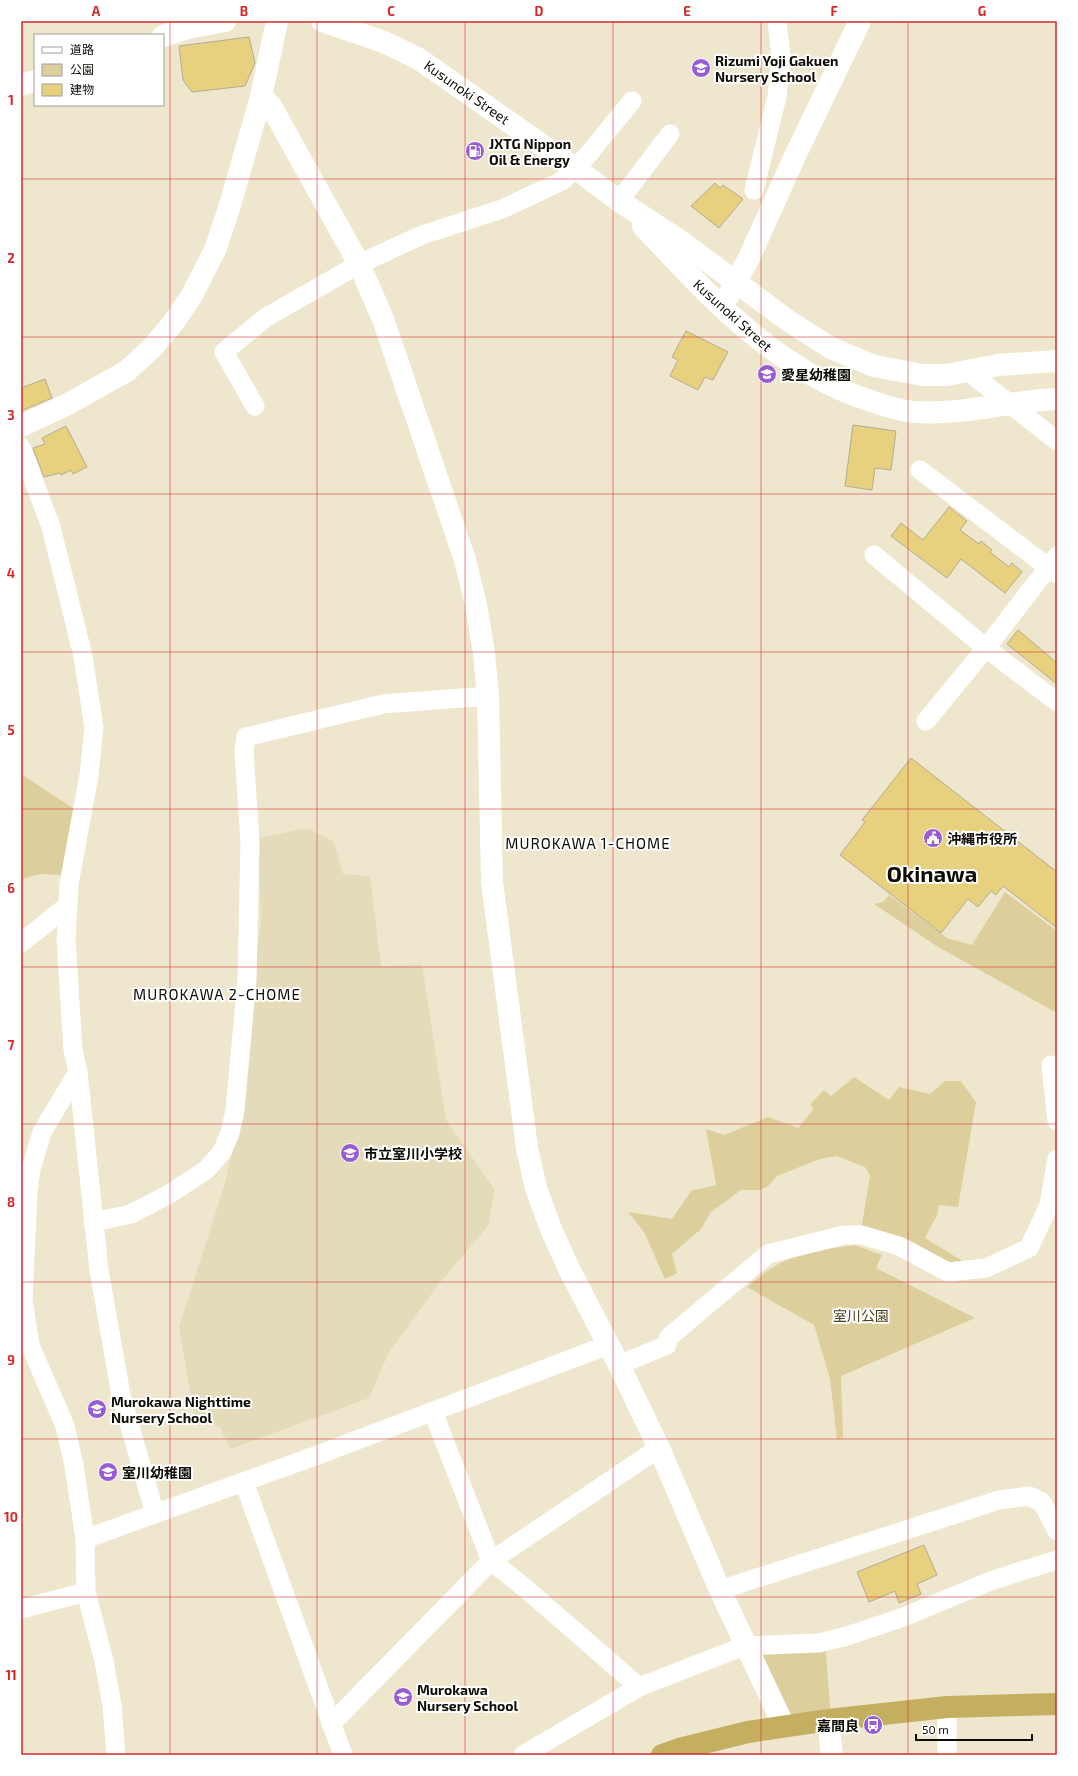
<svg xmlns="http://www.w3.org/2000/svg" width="1078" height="1776" font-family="'Exo 2','Noto Sans JP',sans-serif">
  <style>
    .built { fill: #e4dbba }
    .green { fill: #ddcf9b }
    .building { fill: #e7d07e; stroke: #b3ac94 }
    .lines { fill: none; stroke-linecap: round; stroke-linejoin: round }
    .street { stroke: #fff; stroke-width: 19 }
    .secondary { stroke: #fff; stroke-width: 22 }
    .highway { stroke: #c4af61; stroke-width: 22 }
    .grid { fill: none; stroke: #d62828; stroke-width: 1; stroke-opacity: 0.55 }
    .labels { text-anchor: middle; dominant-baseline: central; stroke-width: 4; stroke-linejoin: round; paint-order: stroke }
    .poi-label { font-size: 14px; font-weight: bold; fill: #0e0c04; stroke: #fff; text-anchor: start }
    .street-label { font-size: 14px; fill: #0e0c04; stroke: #fff }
    .park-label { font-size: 14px; fill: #49401c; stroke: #fff }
    .neighbourhood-label { font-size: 15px; letter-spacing: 1px; fill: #0e0c04; stroke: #fff }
    .town-label { font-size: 22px; font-weight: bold; fill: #0e0c04; stroke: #fff }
    .neatline { fill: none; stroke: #d62828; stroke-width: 1.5 }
    .grid-label { font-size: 13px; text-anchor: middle; font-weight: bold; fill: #d62828 }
  </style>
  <rect width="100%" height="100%" fill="#eee7cd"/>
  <polygon class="built" points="308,828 334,842 343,874 370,876 381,966 422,965 446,1120 495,1190 488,1226 438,1285 389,1352 369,1398 230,1449 220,1427 194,1415 179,1327 226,1180 236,1126 253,975 261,923 258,838"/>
  <g class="green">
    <path d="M21,774L82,814L71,876C54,875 36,871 21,881Z"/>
    <polygon points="1005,892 1057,931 1057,1013 938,947 874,904 883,902 889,895 947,938 972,945"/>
    <polygon points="854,1077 889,1100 899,1087 930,1094 945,1081 961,1081 976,1102 958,1207 939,1205 937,1215 925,1238 969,1265 950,1267 861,1230 870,1176 865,1167 836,1156 820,1159 777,1176 767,1187 761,1190 741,1190 711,1212 701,1229 672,1254 677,1273 665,1279 644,1232 628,1212 672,1219 691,1191 716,1185 706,1129 724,1135 768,1117 798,1128 813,1110 811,1103 824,1090 831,1096"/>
    <path d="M855,1245L882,1255L876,1268L975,1318L841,1376L843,1437L837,1440L830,1379L814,1325L747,1287C756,1280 765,1272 775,1266C798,1252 828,1249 855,1245Z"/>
    <polygon points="825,1641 831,1719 784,1725 746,1646"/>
  </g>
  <g class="building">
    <polygon points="249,37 255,63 245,86 192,92 183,80 179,46"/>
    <polygon points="715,183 720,188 723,185 743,199 719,228 691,206"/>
    <polygon points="686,331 728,352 713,380 705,377 698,390 670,376 678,360 672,357"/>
    <polygon points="45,379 52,398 21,411 21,388"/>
    <polygon points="853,425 896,431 891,470 875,468 872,490 845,486"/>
    <polygon points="66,426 87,467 73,474 71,470 61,475 60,473 44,477 33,448 45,444 42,438"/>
    <polygon points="949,507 967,521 960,530 979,544 981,541 992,550 990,552 1009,567 1012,563 1022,572 1005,593 961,559 947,578 891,536 901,523 923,540"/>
    <polygon points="1018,630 1057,663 1057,684 1007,644"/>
    <polygon points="911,758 1057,872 1057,928 1003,886 996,895 991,891 978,907 968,899 941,933 840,855 865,822 862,820"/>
    <polygon points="924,1545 937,1575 917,1584 921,1594 899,1603 895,1591 869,1602 857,1572"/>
  </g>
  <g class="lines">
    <g class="street">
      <polyline points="754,190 777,97 781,57 777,21"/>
      <polyline points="619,201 670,134"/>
      <polyline points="969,372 1057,441"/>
      <polyline points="255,406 224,352 265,318 359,264 422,235 502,209 562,181 587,156 632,101"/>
      <polyline points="21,447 51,527 83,656 94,728 89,775 69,884 66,939 73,1050 78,1072 99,1270 121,1395 155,1514"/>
      <polyline points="920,470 1057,574"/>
      <polyline points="874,555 986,648 1057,702"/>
      <polyline points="926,721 986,648 1057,556"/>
      <polyline points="21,943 67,906"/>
      <polyline points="1051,1065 1057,1121"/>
      <polyline points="78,1072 42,1132 31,1169 28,1191 23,1301 30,1345 65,1426 74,1465 85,1539 86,1592 104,1661 112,1705 116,1755"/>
      <polyline points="93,1222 131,1214 171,1193 206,1170 222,1152 230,1133 235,1110 247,979 250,842 244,751 246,737 383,704 488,696"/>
      <polyline points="619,1365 667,1345 669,1337 768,1254 844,1235 862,1235 899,1246 948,1272 986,1268 1029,1248 1049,1205 1057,1159"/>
      <polyline points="433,1412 491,1561 525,1588 639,1687"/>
      <polyline points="244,1482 343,1755"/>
      <polyline points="85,1539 315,1456 608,1345"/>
      <polyline points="720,1590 999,1500 1029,1496 1042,1502 1057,1531"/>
      <polyline points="21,1609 86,1592"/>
      <polyline points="331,1724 491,1561 659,1448"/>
      <polyline points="523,1755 639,1687 734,1650 746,1646 819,1643 847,1636 901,1618 993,1580 1057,1560"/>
      <polyline points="947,1755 947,1707"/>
    </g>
    <g class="secondary">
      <polyline points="322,21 384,42 419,59 575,168 619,201 679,240 790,322 831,348 874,366 923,375 947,375 998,365 1057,361"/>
      <polyline points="163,36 187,28 225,21"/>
      <polyline points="21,85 35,81"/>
      <polyline points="261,97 271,106 359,264 383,319 465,560 476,605 484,653 488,696 492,882 527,1148 536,1188 551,1229 569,1269 619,1365 659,1448 720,1590 784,1726"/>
      <path d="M643,226C710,297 776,371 871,401C885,406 901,411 915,412C963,415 1010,401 1057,399"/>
      <polyline points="728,296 749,258 795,156 860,21"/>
      <polyline points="21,426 66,405 127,371 152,348 173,323 191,297 215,250 230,205 261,97 277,21"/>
      <polyline points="828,1720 832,1755"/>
    </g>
    <polyline class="highway" points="662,1755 679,1749 748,1732 828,1720 947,1707 1057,1704"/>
  </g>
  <path class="grid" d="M170,21V1755M317,21V1755M465,21V1755M613,21V1755M761,21V1755M908,21V1755M21,179H1057M21,337H1057M21,494H1057M21,652H1057M21,809H1057M21,967H1057M21,1124H1057M21,1282H1057M21,1439H1057M21,1597H1057"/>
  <defs>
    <g id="school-disc" transform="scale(1)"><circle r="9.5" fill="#975bd3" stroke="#fff"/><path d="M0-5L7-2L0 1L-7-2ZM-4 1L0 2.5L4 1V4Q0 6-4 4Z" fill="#fff"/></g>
    <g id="fuel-disc" transform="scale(1)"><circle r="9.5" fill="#975bd3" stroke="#fff"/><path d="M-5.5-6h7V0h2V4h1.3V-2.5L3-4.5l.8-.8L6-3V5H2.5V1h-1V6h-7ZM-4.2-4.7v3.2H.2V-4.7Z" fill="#fff"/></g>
    <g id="civic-disc" transform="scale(1)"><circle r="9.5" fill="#975bd3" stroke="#fff"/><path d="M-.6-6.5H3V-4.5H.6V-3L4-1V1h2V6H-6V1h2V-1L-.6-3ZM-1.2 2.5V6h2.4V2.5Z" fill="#fff"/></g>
    <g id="bus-disc" transform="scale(1)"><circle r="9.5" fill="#975bd3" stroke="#fff"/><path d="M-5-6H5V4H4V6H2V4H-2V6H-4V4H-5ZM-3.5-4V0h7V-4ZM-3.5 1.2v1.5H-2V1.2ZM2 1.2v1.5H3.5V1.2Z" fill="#fff"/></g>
  </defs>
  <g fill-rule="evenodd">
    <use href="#school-disc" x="701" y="68"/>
    <use href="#fuel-disc" x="475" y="151"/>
    <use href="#school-disc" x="767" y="374"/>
    <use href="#civic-disc" x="933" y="838"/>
    <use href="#school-disc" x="350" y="1153"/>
    <use href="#school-disc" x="97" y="1409"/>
    <use href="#school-disc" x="108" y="1472"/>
    <use href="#school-disc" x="403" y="1697"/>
    <use href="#bus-disc" x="873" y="1725"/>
  </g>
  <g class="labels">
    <g class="poi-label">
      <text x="715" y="60">Rizumi Yoji Gakuen<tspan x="715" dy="16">Nursery School</tspan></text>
      <text x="489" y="143">JXTG Nippon<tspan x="489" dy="16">Oil &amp; Energy</tspan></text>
      <text x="781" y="374">愛星幼稚園</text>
      <text x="947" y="838">沖縄市役所</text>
      <text x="364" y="1153">市立室川小学校</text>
      <text x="111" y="1401">Murokawa Nighttime<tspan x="111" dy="16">Nursery School</tspan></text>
      <text x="122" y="1472">室川幼稚園</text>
      <text x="417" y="1689">Murokawa<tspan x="417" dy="16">Nursery School</tspan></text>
      <text x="859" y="1725" text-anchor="end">嘉間良</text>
    </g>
    <g class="street-label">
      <text transform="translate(467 92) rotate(35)">Kusunoki Street</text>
      <text transform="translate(733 315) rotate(42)">Kusunoki Street</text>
    </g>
    <g class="park-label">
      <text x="861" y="1315">室川公園</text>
    </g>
    <g class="neighbourhood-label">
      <text x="588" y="843">MUROKAWA 1-CHOME</text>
      <text x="217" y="994">MUROKAWA 2-CHOME</text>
    </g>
    <g class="town-label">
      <text x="932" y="873">Okinawa</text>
    </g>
  </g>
  <rect width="1078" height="1776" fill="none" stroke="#ffffff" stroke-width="44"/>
  <rect x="34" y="34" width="130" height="72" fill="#ffffff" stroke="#9f9e9b"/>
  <rect x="42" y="47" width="20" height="6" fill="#ffffff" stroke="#9f9e9b"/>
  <text x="70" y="54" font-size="12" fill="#0e0c04">道路</text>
  <rect x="42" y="64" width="20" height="12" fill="#ddcf9b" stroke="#9f9e9b"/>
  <text x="70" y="74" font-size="12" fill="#0e0c04">公園</text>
  <rect x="42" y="84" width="20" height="12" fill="#e7d07e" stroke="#9f9e9b"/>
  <text x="70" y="94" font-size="12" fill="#0e0c04">建物</text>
  <path d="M916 1734v6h116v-6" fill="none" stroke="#0e0c04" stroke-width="2"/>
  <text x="922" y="1734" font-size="12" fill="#0e0c04" stroke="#ffffff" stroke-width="3" paint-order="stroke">50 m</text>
  <rect x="22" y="22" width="1034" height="1732" class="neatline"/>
  <g class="grid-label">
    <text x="96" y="16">A</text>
    <text x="244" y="16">B</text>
    <text x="391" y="16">C</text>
    <text x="539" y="16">D</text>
    <text x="687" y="16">E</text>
    <text x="834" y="16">F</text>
    <text x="982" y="16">G</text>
    <text x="11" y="105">1</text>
    <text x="11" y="263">2</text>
    <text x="11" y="420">3</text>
    <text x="11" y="578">4</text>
    <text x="11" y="735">5</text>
    <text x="11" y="893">6</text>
    <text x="11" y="1050">7</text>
    <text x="11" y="1207">8</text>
    <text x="11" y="1365">9</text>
    <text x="11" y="1522">10</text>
    <text x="11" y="1680">11</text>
  </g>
</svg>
